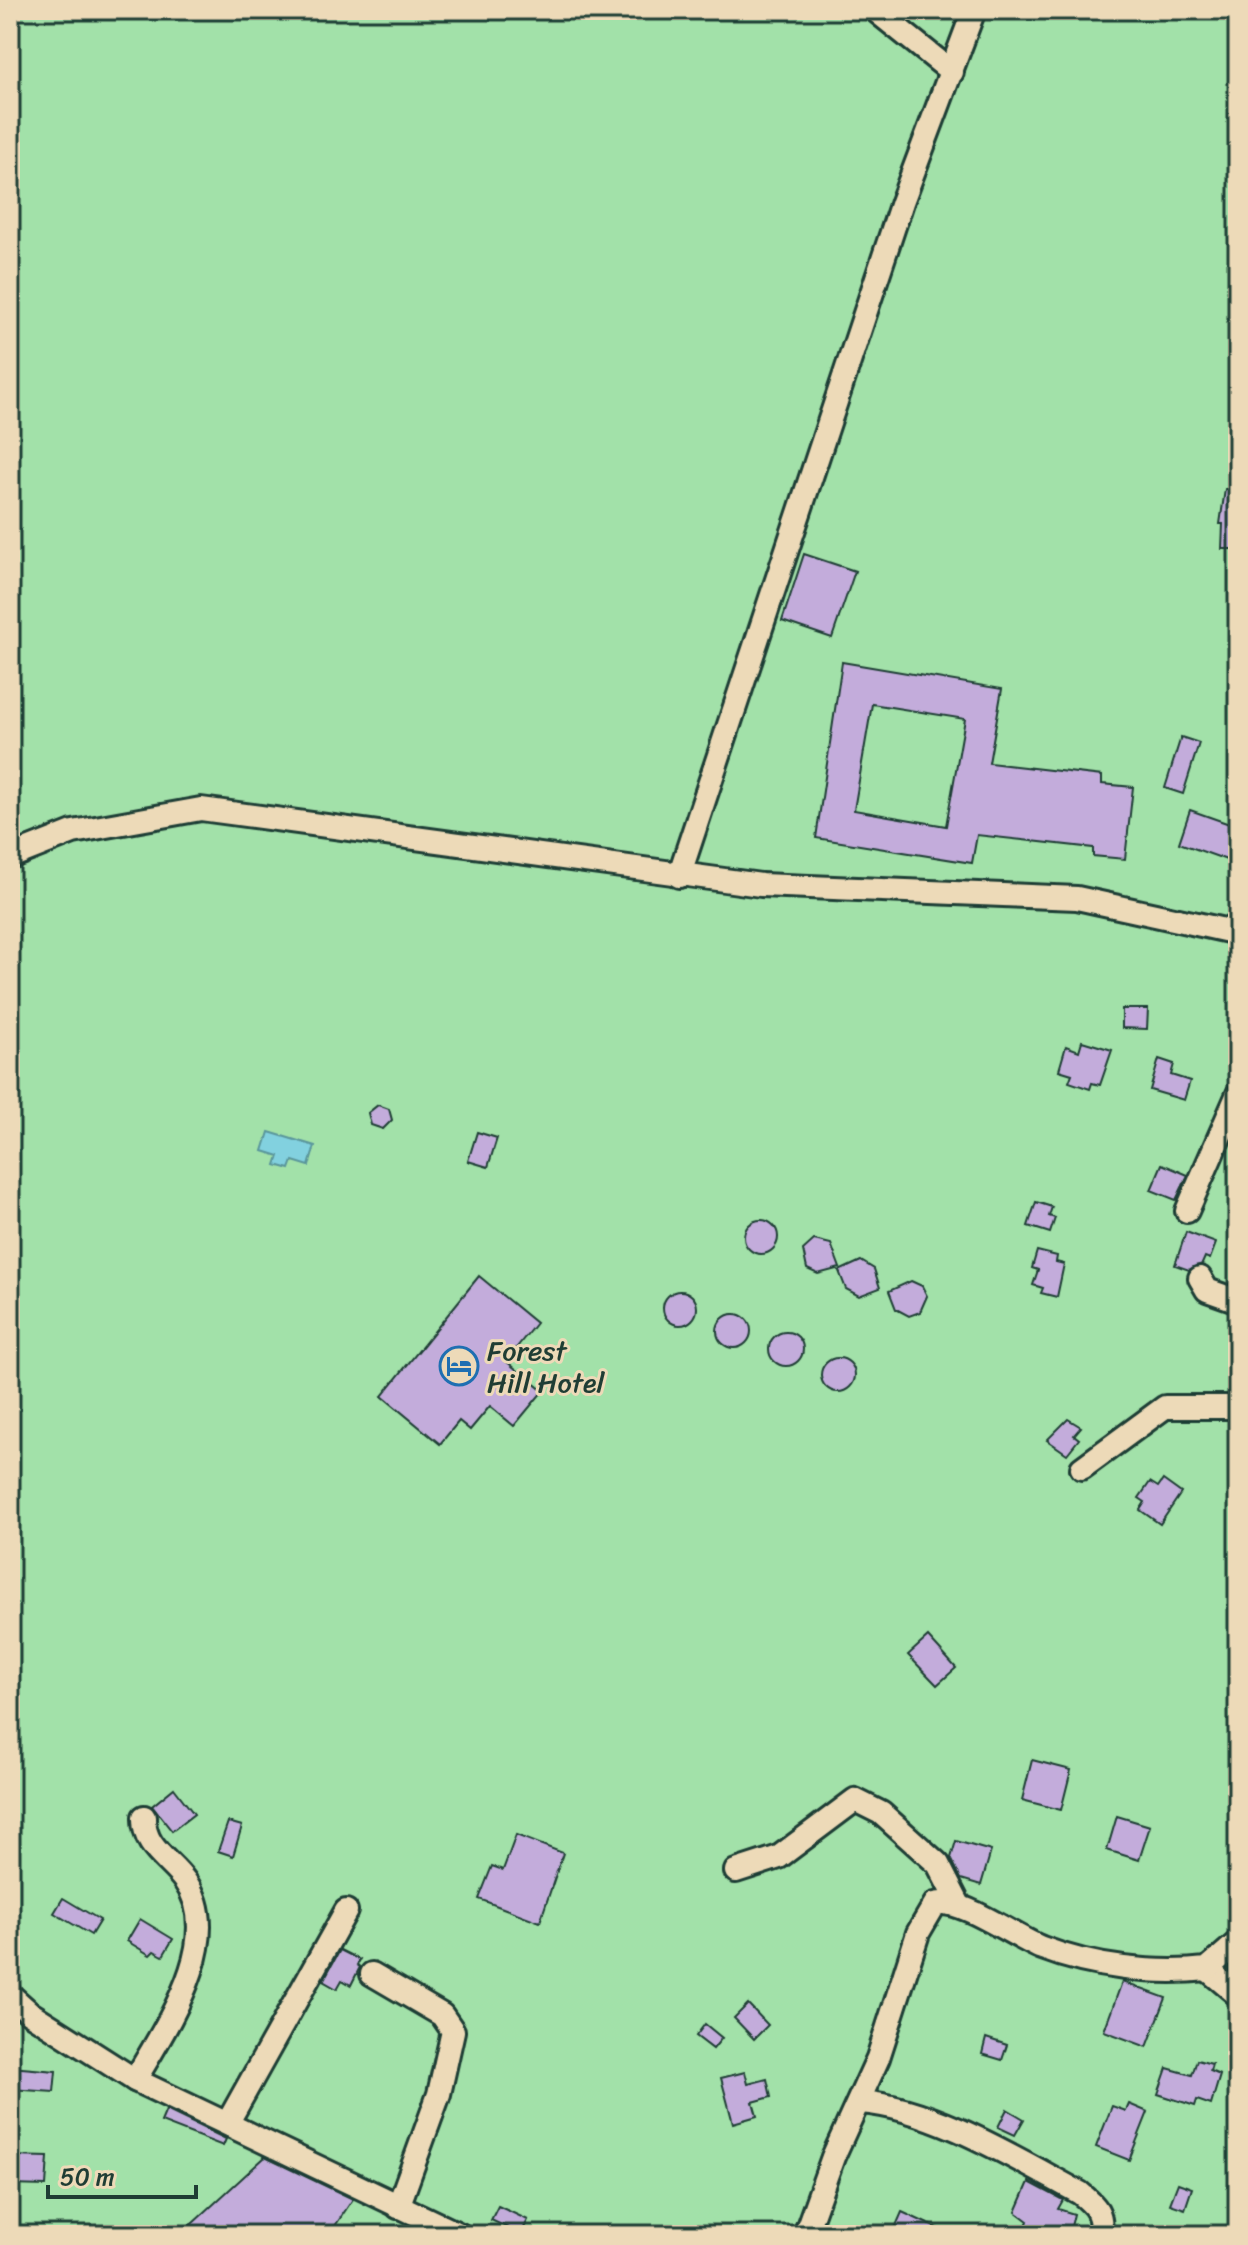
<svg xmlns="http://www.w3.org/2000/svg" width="1248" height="2245" font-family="Sriracha,sans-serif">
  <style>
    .green { fill: #a2e1a9; stroke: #608f6e; stroke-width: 2 }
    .water { fill: #82d1df; stroke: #5a969b; stroke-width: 2 }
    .building { fill: #c3acdb; stroke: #1f3d34; stroke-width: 2; fill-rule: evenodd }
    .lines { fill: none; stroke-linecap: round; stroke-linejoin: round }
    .street-casing { stroke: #1f3d34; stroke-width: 28 }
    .street { stroke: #eddab8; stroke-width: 22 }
    .labels { text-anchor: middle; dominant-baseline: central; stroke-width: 6; stroke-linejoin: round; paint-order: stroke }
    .poi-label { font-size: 28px; fill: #1f3d34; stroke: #eddab8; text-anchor: start }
  </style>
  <rect width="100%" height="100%" fill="#eddab8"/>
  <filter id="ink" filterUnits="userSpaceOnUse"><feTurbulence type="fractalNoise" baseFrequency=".0125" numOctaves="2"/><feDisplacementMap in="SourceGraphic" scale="16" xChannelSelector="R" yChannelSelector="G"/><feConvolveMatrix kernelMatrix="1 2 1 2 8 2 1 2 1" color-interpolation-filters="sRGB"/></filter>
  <g filter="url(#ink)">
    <polygon class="green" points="10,10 1210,10 1238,18 1238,2235 10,2235"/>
    <polygon class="water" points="269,1132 315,1146 309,1166 293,1161 290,1169 276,1165 279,1156 263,1151"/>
    <g class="building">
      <polygon points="1225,489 1238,489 1238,549 1222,549 1223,524 1220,524"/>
      <polygon points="804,554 855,571 832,638 782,621"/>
      <path d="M842,662L1002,689L989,763L1102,776V784L1133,787L1125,859L1093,856V848L977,835L972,863L816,838ZM872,704L965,719L946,826L854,810Z"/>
      <polygon points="1181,737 1199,743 1183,794 1165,788"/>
      <polygon points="1190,810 1238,827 1238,864 1179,843"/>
      <polygon points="1122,1009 1148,1009 1147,1029 1122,1028"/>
      <polygon points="1082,1041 1112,1050 1100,1085 1092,1083 1090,1089 1069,1082 1072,1074 1059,1070 1066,1046 1079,1051"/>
      <polygon points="1159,1059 1174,1064 1171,1075 1190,1081 1184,1100 1150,1090"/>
      <polygon points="378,1105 389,1109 392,1120 383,1129 371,1125 368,1113"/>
      <polygon points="477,1132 497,1138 488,1167 468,1161"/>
      <polygon points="1162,1164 1188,1175 1176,1200 1151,1190"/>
      <polygon points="1036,1202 1052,1207 1049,1216 1055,1218 1050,1233 1028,1226"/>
      <circle cx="761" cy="1237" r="17"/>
      <polygon points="1186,1232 1216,1243 1210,1259 1205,1257 1202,1264 1189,1270 1175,1265"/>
      <polygon points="814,1240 831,1244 840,1268 818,1274 807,1269 803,1250"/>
      <polygon points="1037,1251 1057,1256 1056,1262 1064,1264 1057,1297 1041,1293 1043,1288 1033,1285 1038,1270 1032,1268"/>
      <polygon points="861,1261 874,1269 880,1288 859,1296 846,1289 839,1271"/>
      <polygon points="479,1276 536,1323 506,1361 543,1391 514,1426 490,1406 470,1430 459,1421 440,1444 382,1396"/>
      <polygon points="911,1281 922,1286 927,1296 920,1312 909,1316 896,1309 889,1291"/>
      <circle cx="680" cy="1308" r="17"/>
      <circle cx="734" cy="1331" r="17"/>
      <circle cx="786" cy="1349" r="17"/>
      <circle cx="838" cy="1375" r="17"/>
      <polygon points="1068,1419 1081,1427 1074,1435 1079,1439 1067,1454 1047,1440"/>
      <polygon points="1163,1480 1181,1493 1160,1524 1140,1510 1145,1502 1139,1498 1150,1482 1158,1487"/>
      <polygon points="928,1637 956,1668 937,1685 908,1655"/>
      <polygon points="1032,1760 1071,1770 1061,1810 1022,1800"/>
      <polygon points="174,1788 194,1814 172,1831 152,1806"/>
      <polygon points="1117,1816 1150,1826 1139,1860 1107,1850"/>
      <polygon points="228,1822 242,1826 233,1856 218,1851"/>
      <polygon points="516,1835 563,1853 540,1922 479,1899 492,1866 503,1870"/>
      <polygon points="956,1841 991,1851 981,1885 961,1879 951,1858"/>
      <polygon points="63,1898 100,1920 91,1935 54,1913"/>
      <polygon points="140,1919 173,1939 163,1956 154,1951 150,1955 127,1941"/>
      <polygon points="340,1950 360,1960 357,1965 360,1967 351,1985 342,1980 337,1989 323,1981"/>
      <polygon points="1122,1982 1166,1998 1147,2047 1104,2031"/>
      <polygon points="748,2004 768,2025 754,2039 734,2018"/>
      <polygon points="705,2024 722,2038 713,2049 696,2036"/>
      <polygon points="986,2038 1007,2045 1002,2060 982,2054"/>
      <polygon points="1197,2060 1212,2064 1210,2071 1220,2075 1211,2105 1197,2100 1195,2106 1158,2094 1167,2068 1192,2075"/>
      <polygon points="10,2067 56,2071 54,2092 10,2089"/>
      <polygon points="745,2072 748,2084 767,2079 771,2097 753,2102 757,2116 733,2123 721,2078"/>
      <polygon points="1129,2104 1148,2112 1129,2160 1096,2147 1112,2106 1126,2111"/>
      <polygon points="1007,2109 1024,2119 1015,2135 998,2127"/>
      <polygon points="166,2110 226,2139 223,2146 161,2122"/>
      <polygon points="10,2156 48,2157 46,2186 10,2185"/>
      <polygon points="265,2157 353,2199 329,2235 180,2235"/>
      <polygon points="1029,2182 1063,2200 1058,2209 1074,2214 1069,2235 1022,2235 1028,2221 1016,2212"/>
      <polygon points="1178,2183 1192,2188 1185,2209 1170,2204"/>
      <polygon points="498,2206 528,2220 521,2234 491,2220"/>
      <polygon points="902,2212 952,2235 892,2235"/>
    </g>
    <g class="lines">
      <g class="street-casing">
        <g id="street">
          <polyline points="875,10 952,72"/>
          <polyline points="10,857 73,832 201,809 761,885 1077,898 1238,933"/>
          <polyline points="679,876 902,202 974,10"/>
          <polyline points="1187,1211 1238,1094"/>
          <polyline points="1200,1278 1207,1290 1238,1301"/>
          <polyline points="1082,1468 1165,1407 1238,1407"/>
          <polyline points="736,1871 779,1857 855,1800 881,1813 938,1864 959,1905"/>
          <polyline points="1207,1969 1238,1995"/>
          <polyline points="372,1974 442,2015 453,2031 439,2094 398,2207"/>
          <polyline points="10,1995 30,2013 135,2080 460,2235"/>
          <path d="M135,2080C164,2029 227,1939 185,1881C169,1859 143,1848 144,1817"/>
          <path d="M860,2102C932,2107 1017,2159 1080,2193C1096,2206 1103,2213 1100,2235"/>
          <polyline points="228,2122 346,1911"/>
          <path d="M805,2235L833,2157L878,2058L918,1933L935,1904C959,1896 1016,1938 1042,1948C1091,1967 1155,1975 1207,1969L1238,1942"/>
        </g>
      </g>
      <use href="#street" class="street"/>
    </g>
  </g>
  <defs>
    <g id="hotel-ring" transform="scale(2)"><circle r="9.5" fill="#eddab8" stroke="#1f6fb2" stroke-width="1.5"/><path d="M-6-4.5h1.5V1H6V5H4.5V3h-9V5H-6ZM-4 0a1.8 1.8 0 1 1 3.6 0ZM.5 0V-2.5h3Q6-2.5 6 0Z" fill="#1f6fb2"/></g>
  </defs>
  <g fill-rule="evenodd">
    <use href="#hotel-ring" x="459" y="1366"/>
  </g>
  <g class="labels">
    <g class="poi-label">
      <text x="487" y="1350">Forest<tspan x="487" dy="32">Hill Hotel</tspan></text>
    </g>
  </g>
  <rect width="1248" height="2245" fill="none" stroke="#eddab8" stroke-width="40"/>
  <rect x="20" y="20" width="1208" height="2205" fill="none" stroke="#1f3d34" stroke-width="3" filter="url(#ink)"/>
  <path d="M48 2185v12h148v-12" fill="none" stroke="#1f3d34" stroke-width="4"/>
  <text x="60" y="2185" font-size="24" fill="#1f3d34" stroke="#eddab8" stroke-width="6" paint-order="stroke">50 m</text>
</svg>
